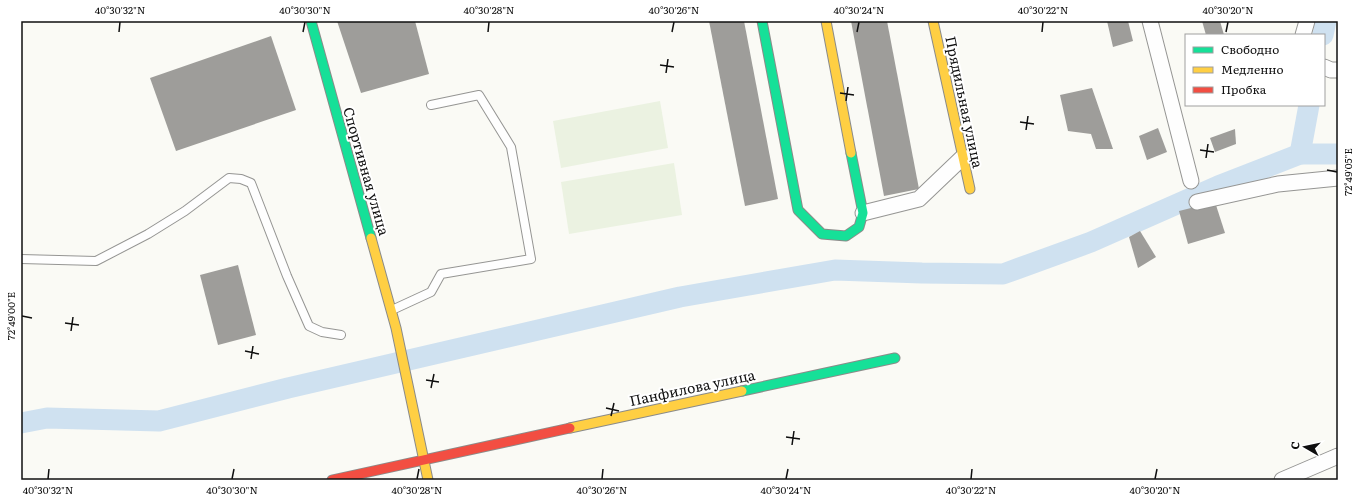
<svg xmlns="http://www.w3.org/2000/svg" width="1359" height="501" font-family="Literata,serif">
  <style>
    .pitch { fill: #ebf2e1 }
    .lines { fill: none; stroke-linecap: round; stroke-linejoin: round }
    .canal { stroke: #cfe1f0; stroke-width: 21 }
    .building { fill: #9e9d9a }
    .lane-casing { stroke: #959593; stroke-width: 10 }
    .street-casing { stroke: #959593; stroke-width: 17 }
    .fast-casing { stroke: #8b8b89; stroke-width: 11 }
    .slow-casing { stroke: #8b8b89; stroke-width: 11 }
    .jam-casing { stroke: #8b8b89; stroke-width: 11 }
    .lane { stroke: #fefefe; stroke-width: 8 }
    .street { stroke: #fefefe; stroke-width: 15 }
    .fast { stroke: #16e098; stroke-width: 9 }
    .slow { stroke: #ffcf43; stroke-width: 9 }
    .jam { stroke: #f24e42; stroke-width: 9 }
    .ticks { fill: none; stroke: #0f0f0f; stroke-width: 1.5 }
    .labels { text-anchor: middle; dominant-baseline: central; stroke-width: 4; stroke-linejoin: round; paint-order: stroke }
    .street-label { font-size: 14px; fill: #0f0f0f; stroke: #fff }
    .neatline { fill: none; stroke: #0f0f0f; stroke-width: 1.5 }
    .ticks-label { font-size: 10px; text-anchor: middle; fill: #0f0f0f }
  </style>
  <rect width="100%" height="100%" fill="#fafaf5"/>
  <g class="pitch">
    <polygon points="660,101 668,148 561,168 553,121"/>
    <polygon points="674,163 682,215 569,234 561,182"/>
  </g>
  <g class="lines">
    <g class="canal">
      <polyline points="1323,35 1326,21"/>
      <polyline points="1300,154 1309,105"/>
      <polyline points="21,423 47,418 159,421 288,388 680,297 835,270 922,273 1003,274 1091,242 1218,186 1300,154 1338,154"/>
    </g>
  </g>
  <g class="building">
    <polygon points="337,21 415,21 429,74 361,93"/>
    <polygon points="709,21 744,21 778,199 745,206"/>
    <polygon points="851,21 887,21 919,189 884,196"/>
    <polygon points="1107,21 1128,21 1133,41 1113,47"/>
    <polygon points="1202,21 1220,21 1224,35 1206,35"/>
    <polygon points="271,36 296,110 176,151 150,78"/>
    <polygon points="1092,88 1113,149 1096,149 1091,134 1068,131 1060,95"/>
    <polygon points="1158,128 1167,152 1147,160 1139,136"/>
    <polygon points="1235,129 1236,144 1215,152 1210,138"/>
    <polygon points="1215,202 1225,233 1188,244 1179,211"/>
    <polygon points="1140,231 1156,257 1138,268 1129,237"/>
    <polygon points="238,265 256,335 218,345 200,275"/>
  </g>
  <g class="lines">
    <g class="lane-casing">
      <g id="lane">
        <polyline points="21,259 96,261 148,234 185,211 229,178 241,179 251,183 287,276 309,326 322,332 341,335"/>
        <polyline points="392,310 431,292 441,274 531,259 511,147 479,95 431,105"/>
      </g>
    </g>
    <g class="street-casing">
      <g id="street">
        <polyline points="1150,21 1191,181"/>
        <polyline points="1303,35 1307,21"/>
        <polyline points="1324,67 1331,70 1338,70"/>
        <polyline points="1197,202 1278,184 1338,178"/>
        <polyline points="863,213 919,199 963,157"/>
        <polyline points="1282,480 1338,456"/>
      </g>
    </g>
    <g class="fast-casing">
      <g id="fast">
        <polyline points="311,21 371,238"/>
        <polyline points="762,21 798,210 822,234 846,236 859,227 863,213 851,153"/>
        <polyline points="742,391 895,358"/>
      </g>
    </g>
    <g class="slow-casing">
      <g id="slow">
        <polyline points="826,21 851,153"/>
        <polyline points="933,21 970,189"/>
        <polyline points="371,238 396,328 428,480"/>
        <polyline points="570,428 742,391"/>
      </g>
    </g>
    <g class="jam-casing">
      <polyline id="jam" points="332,480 570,428"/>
    </g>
    <use href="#lane" class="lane"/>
    <use href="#street" class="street"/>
    <use href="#fast" class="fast"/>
    <use href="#slow" class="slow"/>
    <use href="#jam" class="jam"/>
  </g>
  <path class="ticks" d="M119,32L120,22M303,32L305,22M488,32L489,22M672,32L674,22M857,32L859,22M1042,32L1043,22M1226,32L1228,22M660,65L674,67M666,73L668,59M840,93L854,95M846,101L848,87M1020,122L1034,124M1026,130L1028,116M1200,150L1214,152M1206,158L1208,144M1327,170L1337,172M22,316L32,318M65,323L79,325M71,331L73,317M245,351L259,354M251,359L253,346M426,380L439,382M431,388L434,374M606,408L619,411M611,416L614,403M786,437L800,439M792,445L794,431M48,479L49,469M232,479L234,469M417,479L419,469M602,479L603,469M786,479L788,469M971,479L972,469M1155,479L1157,469"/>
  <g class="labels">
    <g class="street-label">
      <text transform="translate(965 102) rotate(78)">Прядильная улица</text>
      <text transform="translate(367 171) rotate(74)">Спортивная улица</text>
      <text transform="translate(692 387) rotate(-12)">Панфилова улица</text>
    </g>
  </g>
  <rect width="1359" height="501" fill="none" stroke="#ffffff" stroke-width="44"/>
  <rect x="1185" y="34" width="140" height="72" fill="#ffffff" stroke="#9f9f9f"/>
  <rect x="1193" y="47" width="20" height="6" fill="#16e098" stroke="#9f9f9f"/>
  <text x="1221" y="54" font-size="12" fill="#0f0f0f">Свободно</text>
  <rect x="1193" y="67" width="20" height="6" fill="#ffcf43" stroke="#9f9f9f"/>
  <text x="1221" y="74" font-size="12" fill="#0f0f0f">Медленно</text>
  <rect x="1193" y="87" width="20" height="6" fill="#f24e42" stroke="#9f9f9f"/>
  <text x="1221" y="94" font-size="12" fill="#0f0f0f">Пробка</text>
  <g transform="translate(1305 447) rotate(279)" stroke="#ffffff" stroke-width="3" paint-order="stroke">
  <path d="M0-3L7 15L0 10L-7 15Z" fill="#0f0f0f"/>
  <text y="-6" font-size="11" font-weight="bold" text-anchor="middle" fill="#0f0f0f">С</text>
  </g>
  <rect x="22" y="22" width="1315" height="457" class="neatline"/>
  <g class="ticks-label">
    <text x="120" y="14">40°30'32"N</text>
    <text x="305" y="14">40°30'30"N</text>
    <text x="489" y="14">40°30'28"N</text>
    <text x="674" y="14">40°30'26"N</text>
    <text x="859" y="14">40°30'24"N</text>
    <text x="1043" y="14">40°30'22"N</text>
    <text x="1228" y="14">40°30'20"N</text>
    <text transform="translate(1348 172) rotate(-90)" y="4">72°49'05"E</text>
    <text transform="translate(11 316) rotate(-90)" y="4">72°49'00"E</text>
    <text x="48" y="494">40°30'32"N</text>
    <text x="232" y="494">40°30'30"N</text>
    <text x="417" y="494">40°30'28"N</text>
    <text x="602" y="494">40°30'26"N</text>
    <text x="786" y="494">40°30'24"N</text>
    <text x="971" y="494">40°30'22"N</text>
    <text x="1155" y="494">40°30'20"N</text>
  </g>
</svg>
